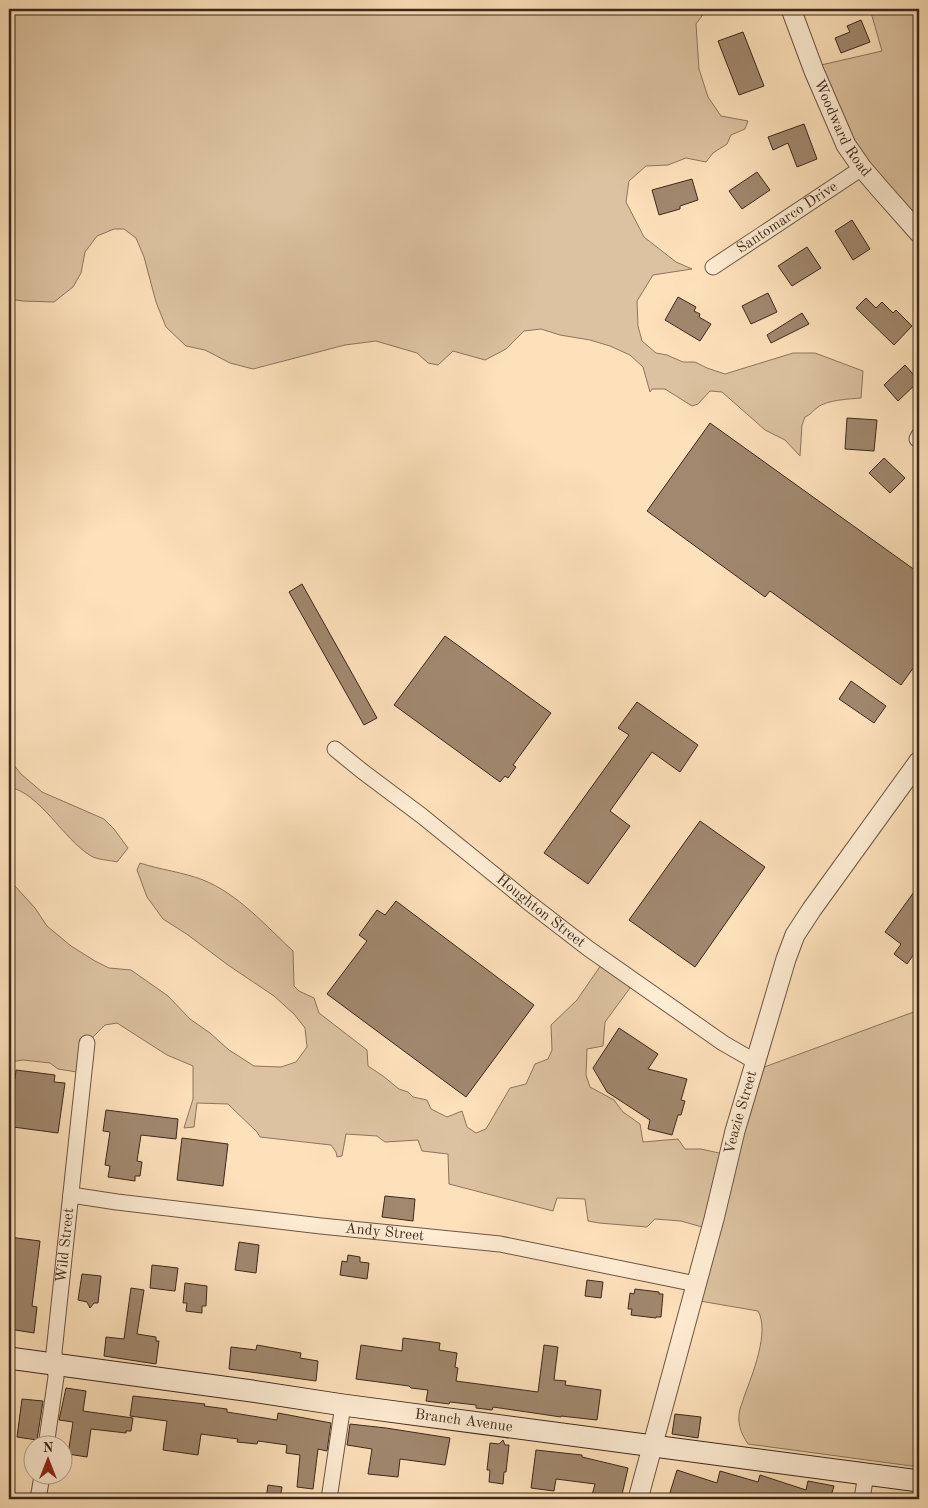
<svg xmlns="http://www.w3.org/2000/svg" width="928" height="1508" font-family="'Old Standard TT',serif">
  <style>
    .green { fill: #dcc2a0; stroke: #8c755d }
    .building { fill: #a1886e; stroke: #3d281a }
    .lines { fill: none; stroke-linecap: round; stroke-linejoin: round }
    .minor-casing { stroke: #6d5642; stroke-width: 17 }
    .tertiary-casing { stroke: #6d5642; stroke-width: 21 }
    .secondary-casing { stroke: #3d281a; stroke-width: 23 }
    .minor { stroke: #feecd3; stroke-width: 15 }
    .tertiary { stroke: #feecd3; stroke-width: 19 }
    .secondary { stroke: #feecd3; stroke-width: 21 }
    .labels { text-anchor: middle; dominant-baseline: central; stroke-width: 4; stroke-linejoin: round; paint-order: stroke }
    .street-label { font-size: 15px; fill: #3d281a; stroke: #feecd3 }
  </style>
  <rect width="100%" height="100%" fill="#fde1bb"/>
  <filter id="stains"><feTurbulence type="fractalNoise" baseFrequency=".004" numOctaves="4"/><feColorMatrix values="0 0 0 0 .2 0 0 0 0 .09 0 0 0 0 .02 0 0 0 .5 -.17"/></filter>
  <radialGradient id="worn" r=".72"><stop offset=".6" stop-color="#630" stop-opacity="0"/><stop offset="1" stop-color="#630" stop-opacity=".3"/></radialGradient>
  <g class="green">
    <path d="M9,9L57,12L63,9H707L696,24L699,69L708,97L721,116L748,121L745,129L731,135L727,144L713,153L706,162L686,158L668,165L646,166L629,181L626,202L644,237L676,262L692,269L653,275L637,301L638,326L642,341L656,353L667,355L683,362H695L707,368L725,374L793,353H815L863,371L861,398C849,399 827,400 818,407C813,410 811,415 805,417L802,425L800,456L785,440L765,430L722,392L710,391L698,404L692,406L665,389H652L650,392L643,367L630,355L610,346L590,340L560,335L541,329L524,331L506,349L485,360L453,351L438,365L428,363L417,353L376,341L345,345L253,369L230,363L205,350L186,346L166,327L156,302L144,257L136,238L124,229H114L97,236L85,252L81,273L73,287L54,302L23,301L9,299Z"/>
    <polygon points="870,9 919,9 919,239 879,198 817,80 827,77 821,65 882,51"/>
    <path d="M9,759L21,774L42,792L104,819L114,829L128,848L117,862C109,860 98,860 91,856C63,839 40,793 9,787Z"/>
    <path d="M140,863C161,870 183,872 203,880C237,893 267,927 293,951L294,986L299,991L314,998L319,1013L367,1050L368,1066L383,1076L399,1089L408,1092L413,1097L427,1100L431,1109L447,1117L462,1111L467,1127L476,1133L486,1129L510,1088L526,1084L535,1064L548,1059L552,1050L551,1025L577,1000L601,965L628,985L630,988L605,1022L603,1046L587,1049L586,1075L590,1087L614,1100L623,1112L640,1124L643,1142L678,1139L685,1149H701L728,1155L759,1069L919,1010V1467L748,1444C742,1435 738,1426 739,1415C739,1409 743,1402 744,1397C752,1375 770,1332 758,1311L694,1300L709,1229L681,1221L655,1219L647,1227L599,1223L588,1221L585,1199L557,1198L553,1211L449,1184L448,1154L422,1151L418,1140L385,1142L377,1136L346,1134L342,1156L337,1157L336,1152L331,1145L260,1137L257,1132L228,1104L197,1103L194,1127L184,1128L193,1099V1066L167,1055L117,1023L105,1025L87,1043L83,1073L58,1069L50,1063L23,1060L9,1062V881L14,885L35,908L47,926L71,946L95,961L109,968L131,970L168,996L190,1019L210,1033L229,1050L254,1066L281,1067L296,1062L307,1047L305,1028L294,1014L274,996L228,965L188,935L163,919L147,897L137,870Z"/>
  </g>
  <g class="building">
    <polygon points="861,20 870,42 841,53 835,38 850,32 847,26"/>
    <polygon points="743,32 764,86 739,95 718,41"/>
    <polygon points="804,124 817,159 797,167 788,143 773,150 768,137"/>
    <polygon points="757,172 770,190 742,209 729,191"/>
    <polygon points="692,179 698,200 680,206 680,209 659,215 652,190"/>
    <polygon points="852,220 870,249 853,260 835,231"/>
    <polygon points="807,247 821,268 792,286 778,266"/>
    <polygon points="768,293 777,312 751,324 742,306"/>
    <polygon points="678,297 696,307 694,311 700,314 699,317 711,324 700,341 665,320"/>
    <polygon points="866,298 876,308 882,302 893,313 896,310 912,326 894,345 856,308"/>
    <polygon points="802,313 809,324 771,343 767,335"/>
    <polygon points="905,365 919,381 898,401 884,385"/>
    <polygon points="847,418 877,420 874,451 845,449"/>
    <polygon points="710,423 919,573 919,660 901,685 770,591 765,597 647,511"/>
    <polygon points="884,458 905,478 890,493 869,473"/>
    <polygon points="302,584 377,718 364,725 289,592"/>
    <polygon points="445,636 551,713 513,765 516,767 508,778 505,776 500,782 394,705"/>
    <polygon points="851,681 886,706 874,723 839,699"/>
    <polygon points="637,702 698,745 680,772 652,752 610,811 630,826 588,884 544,853 629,735 618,728"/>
    <polygon points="700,821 765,867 695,967 629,920"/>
    <polygon points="919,885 919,947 907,964 894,954 901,944 885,932"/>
    <polygon points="396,901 534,1005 466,1097 327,994 367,941 359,935 377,910 385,915"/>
    <polygon points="619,1028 658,1054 648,1069 687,1079 681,1100 685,1101 681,1115 678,1115 672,1135 648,1129 650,1120 607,1092 593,1068"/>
    <polygon points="16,1070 55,1075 54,1082 65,1083 58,1133 13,1127 14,1123 10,1123 11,1110 9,1109 9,1078 15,1079"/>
    <polygon points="106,1110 178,1119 176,1139 141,1135 137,1161 142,1162 140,1176 135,1176 135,1181 108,1177 110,1166 105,1165 110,1132 103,1131"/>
    <polygon points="182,1138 228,1144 223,1186 177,1180"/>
    <polygon points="385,1196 415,1199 413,1221 382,1217"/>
    <polygon points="9,1237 40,1241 32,1306 37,1307 34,1333 9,1329"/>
    <polygon points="239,1242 259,1245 256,1273 235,1270"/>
    <polygon points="348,1255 360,1257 360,1262 369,1263 367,1279 340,1275 342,1261 347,1262"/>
    <polygon points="152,1265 178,1268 175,1291 150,1288"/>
    <polygon points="82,1274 101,1276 98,1303 94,1303 90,1308 87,1302 78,1300"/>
    <polygon points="587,1280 603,1282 601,1298 585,1296"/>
    <polygon points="185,1283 207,1286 206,1306 202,1306 202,1313 186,1311 187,1303 183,1303"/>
    <polygon points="131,1288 144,1290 137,1334 156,1337 156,1341 159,1341 156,1364 104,1356 106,1337 124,1339"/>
    <polygon points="635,1289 659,1292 659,1294 663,1294 661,1317 656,1317 656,1318 631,1315 632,1309 628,1309 630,1293 634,1294"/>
    <polygon points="403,1338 440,1343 439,1350 457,1353 455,1367 458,1368 456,1381 538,1392 544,1345 558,1347 554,1380 566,1381 565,1385 601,1390 597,1420 561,1416 561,1417 493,1407 492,1410 476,1408 476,1405 450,1402 449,1404 426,1401 428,1390 411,1388 409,1386 356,1379 361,1345 402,1351"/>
    <polygon points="257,1345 301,1353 300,1358 318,1361 316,1381 229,1369 231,1347 256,1350"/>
    <polygon points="66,1388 86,1391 83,1411 133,1418 131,1431 126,1431 126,1433 91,1429 87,1457 68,1454 73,1422 59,1420"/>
    <polygon points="133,1396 205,1404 204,1406 227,1409 227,1412 277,1420 278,1413 331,1423 327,1451 318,1449 313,1489 297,1487 300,1455 286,1453 287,1445 258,1441 257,1444 237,1442 238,1439 201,1434 198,1455 163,1450 167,1421 130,1416"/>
    <polygon points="22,1399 43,1401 37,1440 17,1437"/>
    <polygon points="675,1414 701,1417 698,1438 672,1434"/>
    <polygon points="350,1424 386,1428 450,1438 445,1465 400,1459 398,1477 368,1474 372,1449 347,1445"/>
    <polygon points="503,1440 505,1445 509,1445 506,1472 504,1472 503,1484 489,1482 490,1470 487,1470 490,1443 499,1444"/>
    <polygon points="536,1450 582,1455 582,1457 628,1468 621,1499 591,1499 595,1484 556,1479 554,1491 531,1488"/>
    <polygon points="677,1470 717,1483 720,1471 758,1482 760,1475 806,1490 808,1481 834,1486 830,1499 668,1499"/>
    <polygon points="268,1485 282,1487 280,1499 266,1499"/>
  </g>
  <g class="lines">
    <g class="minor-casing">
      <g id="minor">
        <path id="s1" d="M713,267L862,168"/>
        <polyline points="917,439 919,435"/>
        <path id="s2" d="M335,749L362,771L422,816L528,902L589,949L723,1043L756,1062"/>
        <path id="s3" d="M71,1195L117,1202L321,1226L500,1244L696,1284"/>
        <path id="s4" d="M46,1446L56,1377L54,1352L87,1043"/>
        <polyline points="38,1499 42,1476"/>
        <polyline points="329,1499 343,1405"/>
        <polyline points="862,1499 866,1474"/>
      </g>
    </g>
    <g class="tertiary-casing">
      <g id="tertiary">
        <path id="s5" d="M791,9L814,71L846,145L862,168L880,189L919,233"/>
        <path id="s6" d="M638,1499L714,1219L735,1131L786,959L795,935L812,909L919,761"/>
      </g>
    </g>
    <g class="secondary-casing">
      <g id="secondary">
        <path id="s7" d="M9,1358L252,1391L343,1405L919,1481"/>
      </g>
    </g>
    <use href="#minor" class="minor"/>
    <use href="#tertiary" class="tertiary"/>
    <use href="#secondary" class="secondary"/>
  </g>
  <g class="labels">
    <g class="street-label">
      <text stroke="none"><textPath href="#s5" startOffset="130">Woodward Road</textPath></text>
      <text stroke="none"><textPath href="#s1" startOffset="89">Santomarco Drive</textPath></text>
      <text stroke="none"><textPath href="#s2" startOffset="262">Houghton Street</textPath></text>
      <text stroke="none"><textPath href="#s6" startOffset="400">Veazie Street</textPath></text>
      <text stroke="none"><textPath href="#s3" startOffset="316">Andy Street</textPath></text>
      <text stroke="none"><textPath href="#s4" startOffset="202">Wild Street</textPath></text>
      <text stroke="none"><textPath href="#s7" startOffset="459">Branch Avenue</textPath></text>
    </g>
  </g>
  <rect width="928" height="1508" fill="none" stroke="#fde1bb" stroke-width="30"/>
  <rect x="10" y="10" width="908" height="1488" fill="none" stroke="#3d281a" stroke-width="2.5"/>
  <rect x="15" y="15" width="898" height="1478" fill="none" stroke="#3d281a"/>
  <g transform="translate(48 1460)"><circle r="24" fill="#feecd3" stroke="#b19e89"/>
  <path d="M0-4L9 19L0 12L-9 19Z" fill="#8f2418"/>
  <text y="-8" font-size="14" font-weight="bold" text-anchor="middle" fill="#3d281a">N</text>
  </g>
  <rect width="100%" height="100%" filter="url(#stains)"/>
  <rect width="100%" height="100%" fill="url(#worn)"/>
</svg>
